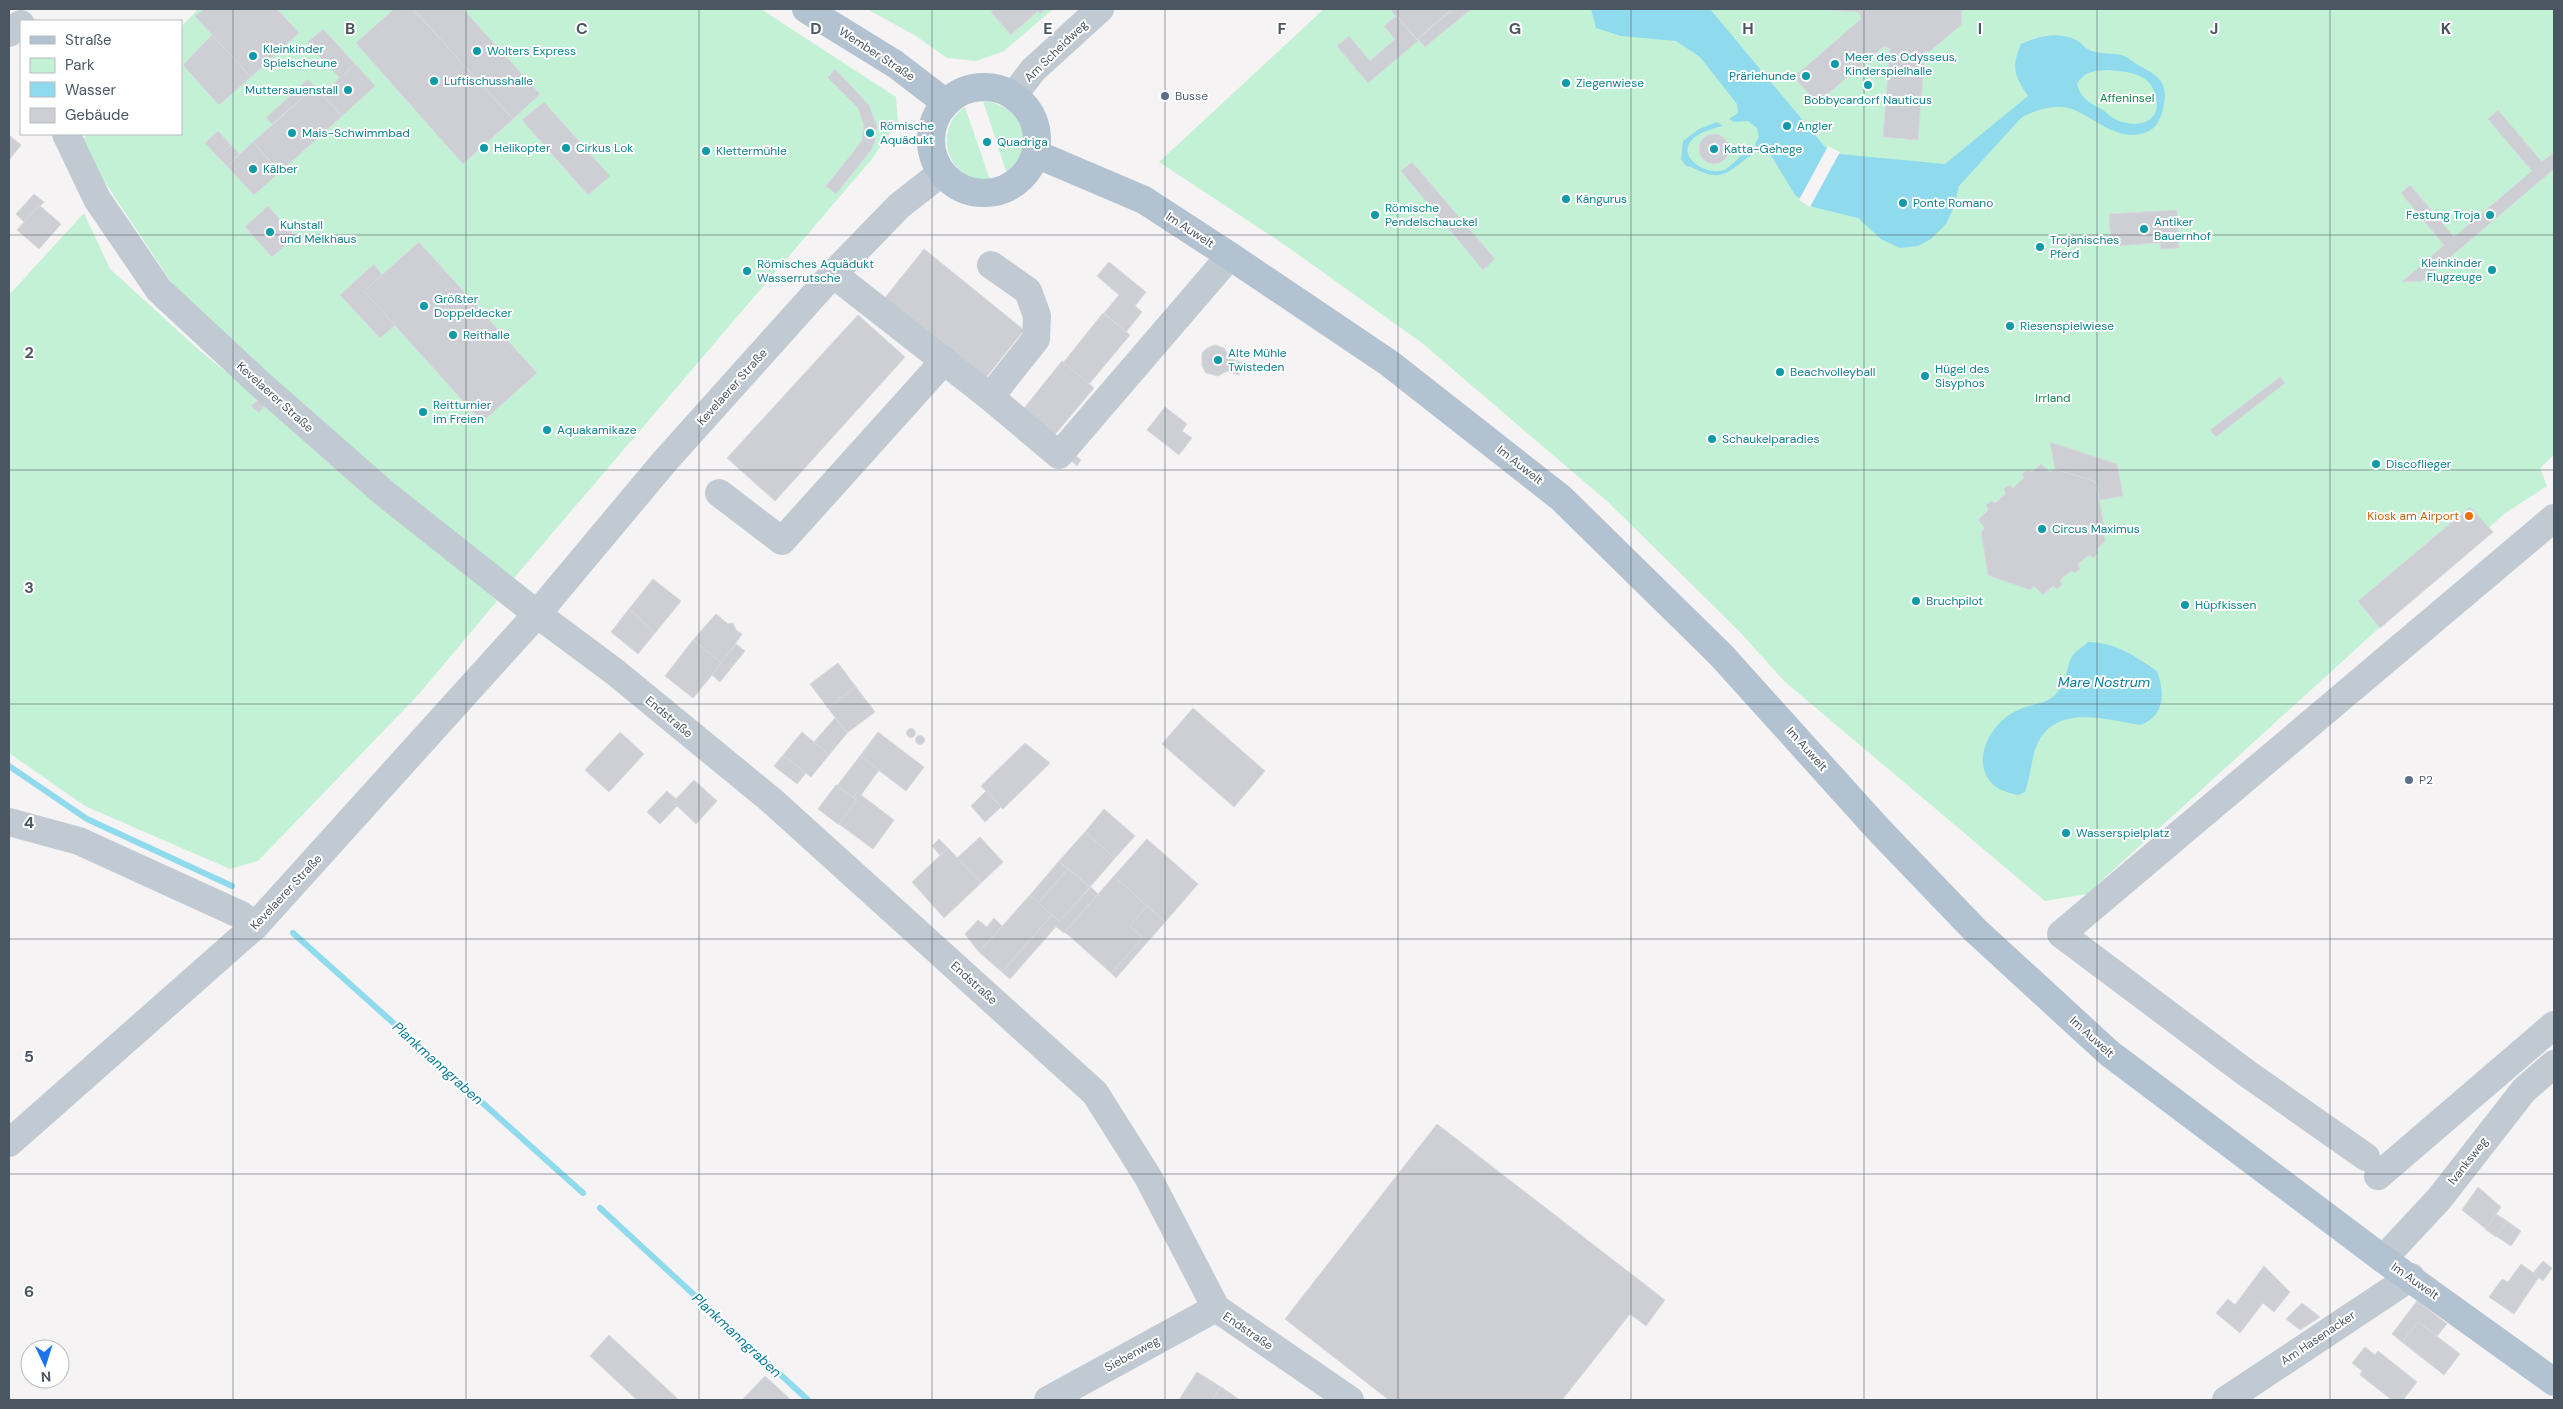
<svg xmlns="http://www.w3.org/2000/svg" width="2563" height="1409" font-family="'DM Sans',sans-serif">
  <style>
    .green { fill: #c3f1d5 }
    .water { fill: #90daee; fill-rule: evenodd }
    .pier { fill: #f5f3f3 }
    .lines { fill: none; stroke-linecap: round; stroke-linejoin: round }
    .stream { stroke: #90daee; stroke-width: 6 }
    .building { fill: #cdcfd5; stroke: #d7d9de }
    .minor { stroke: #c1cad2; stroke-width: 28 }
    .major { stroke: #b3c2d1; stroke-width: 28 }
    .grid { fill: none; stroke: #4a5661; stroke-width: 1; stroke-opacity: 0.55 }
    .culture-dot { fill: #0f9aa8; stroke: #fff; stroke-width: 2 }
    .service-dot { fill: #5c6f8a; stroke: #fff; stroke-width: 2 }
    .food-dot { fill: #e8710a; stroke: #fff; stroke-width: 2 }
    .labels { text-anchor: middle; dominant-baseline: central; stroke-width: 4; stroke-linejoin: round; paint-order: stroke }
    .culture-label { font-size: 12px; fill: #0d838f; stroke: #fff; text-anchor: start }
    .street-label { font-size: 12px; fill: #4a5661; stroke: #fff }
    .service-label { font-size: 12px; fill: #4e5e75; stroke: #fff; text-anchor: start }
    .park-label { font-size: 12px; fill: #17864f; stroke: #fff }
    .food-label { font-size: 12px; fill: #c56008; stroke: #fff; text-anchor: end }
    .water-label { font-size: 14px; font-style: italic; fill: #0c7c9b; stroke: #fff }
    .grid-label { font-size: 16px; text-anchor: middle; font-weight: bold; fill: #4a5661; stroke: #fff; stroke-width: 4; stroke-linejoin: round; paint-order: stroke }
  </style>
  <rect width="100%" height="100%" fill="#f5f3f3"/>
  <g class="green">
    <polygon points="198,9 761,9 896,97 898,122 871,160 514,578 474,550 268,381 181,297 79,143 87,134 181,134 181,27"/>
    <polygon points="867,9 1053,9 1004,51 976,61 947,58 916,36"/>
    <polygon points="1324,9 2554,9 2554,455 2540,468 2547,486 2504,514 2087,894 2045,901 1784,681 1740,632 1608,502 1422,343 1285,245 1159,162"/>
    <path d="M983,101C1024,105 1043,148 1007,174Z"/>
    <path d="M965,107L990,180C948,183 931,130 965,107Z"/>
    <polygon points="84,213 110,269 198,349 463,566 497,601 418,695 258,861 230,869 85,806 9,753 9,295"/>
  </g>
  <g class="water">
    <path d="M1591,9H1710L1825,147L1839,154L1945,164L2028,96C2014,75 2011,68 2021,44C2039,36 2058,31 2076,40C2082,43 2085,49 2092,51C2101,54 2112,53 2122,55C2128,57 2133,62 2138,65C2160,77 2169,82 2163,109C2161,117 2157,127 2149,131C2121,145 2097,119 2072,109C2055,103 2035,110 2021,118L1959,186L1954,207L1946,224L1931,239L1918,246L1900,248L1881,239L1858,218L1813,207L1795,195L1764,144L1757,147L1755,144L1759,137L1757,128L1748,121L1734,122L1729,119L1738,113L1737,104L1700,57L1676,41L1621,36L1596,28ZM2108,70C2120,71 2135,72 2145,79C2152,84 2154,90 2156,98C2162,124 2134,129 2115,119C2111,117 2107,113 2103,110C2090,103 2081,99 2077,84C2085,71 2093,71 2108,70Z"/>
    <path d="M1717,122L1723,126C1654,141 1703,181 1726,169C1733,164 1740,156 1747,150L1751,155C1737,165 1724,181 1705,173C1698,171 1694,167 1686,166L1681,159L1683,141L1699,129Z"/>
    <path d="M2088,642C2115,642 2135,656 2157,671C2165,693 2165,715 2141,725C2104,719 2051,702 2035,750C2031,763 2030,778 2025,792L2018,795C2003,792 1988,786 1984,769C1978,746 1997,719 2018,710C2028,705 2046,704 2054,696C2067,683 2065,674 2071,658C2073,653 2083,647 2088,642Z"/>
  </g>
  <polygon class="pier" points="1828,146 1840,152 1810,207 1799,200"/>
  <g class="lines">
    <g class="stream">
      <polyline points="9,766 87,819 232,886"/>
      <polyline points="293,933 583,1193"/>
      <polyline points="600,1208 808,1400"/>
    </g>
  </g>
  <g class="building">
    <polygon points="204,9 277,9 299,33 251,77 195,16"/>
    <polygon points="394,9 413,9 513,119 463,164 356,43"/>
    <polygon points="413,9 463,9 540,94 513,119"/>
    <polygon points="995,9 1045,9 1040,14 1038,11 1011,35 991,12"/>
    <polygon points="1390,9 1452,9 1417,39"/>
    <polygon points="1453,9 1471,9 1425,47 1418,39"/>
    <polygon points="1818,9 1962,9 1961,25 1929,52 1925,52 1918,140 1883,137 1890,49 1884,46 1817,103 1794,77 1861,19 1859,12"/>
    <polygon points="1396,16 1418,41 1368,83 1337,46 1349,36 1370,61 1395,39 1384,26"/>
    <polygon points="323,29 355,64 340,78 307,43"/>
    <polygon points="212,35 251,77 219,105 183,65"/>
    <polygon points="355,64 375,86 342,116 322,94"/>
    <polygon points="835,69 869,105 877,127 874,143 871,150 836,194 826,186 862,141 864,125 858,108 828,78"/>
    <polygon points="308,79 315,87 272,124 266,118"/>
    <polygon points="315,87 342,116 280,172 253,142"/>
    <polygon points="544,102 610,176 588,195 522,120"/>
    <polygon points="2498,110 2542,162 2554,152 2554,169 2422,281 2402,282 2444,245 2401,193 2410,185 2454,237 2532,171 2488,119"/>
    <polygon points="218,131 231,145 218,157 205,143"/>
    <circle cx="1714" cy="149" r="15"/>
    <polygon points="9,135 21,145 9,160"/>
    <polygon points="253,142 280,172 254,195 227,166"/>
    <polygon points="231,145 239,154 227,166 218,157"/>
    <polygon points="1412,162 1495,259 1483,270 1401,171"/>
    <polygon points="34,194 44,202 24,222 16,214"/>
    <polygon points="39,205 61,224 39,249 17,230"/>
    <polygon points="268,206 295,237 272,257 245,227"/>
    <polygon points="2177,210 2179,248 2161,249 2160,243 2111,246 2109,214"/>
    <polygon points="419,242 537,373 482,422 364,291"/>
    <polygon points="924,249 1024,330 984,380 884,299"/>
    <polygon points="1109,262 1146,292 1135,306 1142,312 1126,332 1104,313 1119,295 1097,276"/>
    <polygon points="374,264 382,275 364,291 395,325 380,338 340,295"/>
    <polygon points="1103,313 1130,335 1089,384 1063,363"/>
    <polygon points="858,315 905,357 775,501 727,458"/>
    <polygon points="1215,345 1224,348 1231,359 1243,363 1239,375 1227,371 1218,376 1206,373 1202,366 1202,353 1207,348"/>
    <polygon points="1062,361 1094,388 1052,438 1021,412"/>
    <polygon points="2280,377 2285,383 2216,437 2210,430"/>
    <polygon points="258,400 264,406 259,413 251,406"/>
    <polygon points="1165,407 1187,424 1182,431 1192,438 1179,455 1147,430"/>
    <polygon points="2050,442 2117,464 2123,496 2100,500 2096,482 2055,469"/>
    <polygon points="1072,453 1081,460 1077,466 1068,458"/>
    <polygon points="2041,464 2050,472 2055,469 2096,482 2104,526 2099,529 2106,540 2097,549 2098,553 2093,558 2089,555 2078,564 2080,569 2075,573 2071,571 2060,580 2062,585 2057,589 2053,586 2043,595 2034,586 2030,590 1988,575 1981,532 1985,528 1978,520 1988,510 1986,505 1991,501 1995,503 2006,494 2004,489 2009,485 2013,488 2024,478 2022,474 2027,470 2032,472"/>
    <polygon points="2470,507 2493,532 2380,628 2358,601"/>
    <polygon points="653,579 681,601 655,633 629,609"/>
    <polygon points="629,609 655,633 638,654 611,632"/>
    <polygon points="716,614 728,624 733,623 736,630 742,634 722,663 693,640"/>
    <polygon points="693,640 722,663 693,698 665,676"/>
    <polygon points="736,644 745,651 720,682 712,675"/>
    <polygon points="838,663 856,687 828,708 810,684"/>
    <polygon points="856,687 875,712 847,733 828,708"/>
    <polygon points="1193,708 1265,771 1234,807 1162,744"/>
    <polygon points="835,718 847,733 829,755 814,742"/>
    <circle cx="911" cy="733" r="4.5"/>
    <polygon points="620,732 644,754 609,792 585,770"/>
    <polygon points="802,732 829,755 811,777 783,755"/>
    <polygon points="878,732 924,767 906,791 860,756"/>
    <circle cx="920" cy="740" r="4.5"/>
    <polygon points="1025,743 1050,763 1003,809 981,786"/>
    <polygon points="783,755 806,773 797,784 774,766"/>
    <polygon points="860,756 879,770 861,795 857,792 853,798 837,786"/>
    <polygon points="694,780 717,801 696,824 673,802"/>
    <polygon points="836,785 857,800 839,825 818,809"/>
    <polygon points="667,791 676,799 673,802 677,806 660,824 647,812"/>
    <polygon points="986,791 1001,807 985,822 971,806"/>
    <polygon points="857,792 894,820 873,849 839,824 857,800 853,798"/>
    <polygon points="1104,809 1135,836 1115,858 1085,832"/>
    <polygon points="1085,832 1115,858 1090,887 1059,861"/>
    <polygon points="980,837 1003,862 981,883 956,859"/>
    <polygon points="939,839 948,848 940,855 932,846"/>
    <polygon points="1147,839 1198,884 1165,922 1114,876"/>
    <polygon points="948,848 981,883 944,918 912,882"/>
    <polygon points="1059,861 1068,869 1038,903 1030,895"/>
    <polygon points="1068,869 1090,887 1060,922 1038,903"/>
    <polygon points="1114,876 1147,906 1130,926 1143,938 1111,973 1065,932"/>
    <polygon points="1091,887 1098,894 1064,933 1055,926"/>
    <polygon points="1030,895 1052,915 1002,972 979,952"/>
    <polygon points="1147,906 1165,922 1116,978 1111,973 1143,938 1130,926"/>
    <polygon points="1052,915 1060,922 1010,979 1002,972"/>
    <polygon points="994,918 1002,926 979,952 965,934 978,920 987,927"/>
    <polygon points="1437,1124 1665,1300 1646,1326 1630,1314 1562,1400 1389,1400 1285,1319"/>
    <polygon points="2478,1187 2501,1207 2486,1229 2462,1210"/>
    <polygon points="2496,1214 2507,1221 2496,1237 2485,1229"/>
    <polygon points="2507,1221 2521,1231 2511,1246 2496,1236"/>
    <polygon points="2543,1261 2552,1268 2543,1281 2533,1273"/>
    <polygon points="2521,1264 2539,1277 2514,1314 2489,1297 2502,1279 2508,1282"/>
    <polygon points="2264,1266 2290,1292 2274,1312 2263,1303 2240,1333 2216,1313 2228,1299 2235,1305"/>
    <polygon points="2417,1301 2447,1324 2437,1336 2418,1322 2402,1342 2392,1334"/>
    <polygon points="2302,1303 2320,1317 2300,1330 2286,1319"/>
    <polygon points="2418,1322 2460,1354 2444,1375 2402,1342"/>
    <polygon points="609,1335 679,1400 637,1400 590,1356"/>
    <polygon points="2365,1347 2375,1355 2378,1351 2417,1382 2403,1400 2392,1400 2360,1375 2362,1371 2352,1363"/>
    <polygon points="1197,1372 1221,1387 1212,1400 1179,1400"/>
    <polygon points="765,1376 791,1400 742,1400"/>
    <polygon points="1221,1387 1240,1400 1212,1400"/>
  </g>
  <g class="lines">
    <g class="minor">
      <polyline points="9,33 21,24"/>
      <polyline points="1013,96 1033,70 1100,9"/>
      <polyline points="66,134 97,199 159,290 260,384 384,493 537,614 615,672 771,800 1095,1093 1148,1177 1216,1308 1350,1400"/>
      <polyline points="833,274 990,397 1059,455 1230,256"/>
      <polyline points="990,397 1036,339 1037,316 1028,291 991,265"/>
      <polyline points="719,493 782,541 944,361"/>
      <polyline points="9,822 79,841 241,915 255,926"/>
      <polyline points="9,1143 255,926 537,614 665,461 833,274 899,206 941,173"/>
      <polyline points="2366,1157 2245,1072 2061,934 2554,518"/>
      <polyline points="2378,1176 2554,1025"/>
      <polyline points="2383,1259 2439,1199 2524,1090 2554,1064"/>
      <polyline points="1048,1400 1216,1308"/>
      <polyline points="2226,1400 2411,1277"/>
    </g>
    <g class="major">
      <polyline points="806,9 895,64 946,103"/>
      <circle cx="984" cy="140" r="53"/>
      <polyline points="1036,154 1144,200 1230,256 1389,363 1561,498 1721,655 1878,829 1975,930 2109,1053 2383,1259 2554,1382"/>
    </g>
  </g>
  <path class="grid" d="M233,9V1400M466,9V1400M699,9V1400M932,9V1400M1165,9V1400M1398,9V1400M1631,9V1400M1864,9V1400M2097,9V1400M2330,9V1400M9,235H2554M9,470H2554M9,704H2554M9,939H2554M9,1174H2554"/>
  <g class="culture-dot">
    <circle cx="477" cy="51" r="5"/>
    <circle cx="253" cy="56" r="5"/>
    <circle cx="1835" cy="64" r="5"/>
    <circle cx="1806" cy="76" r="5"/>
    <circle cx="434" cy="81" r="5"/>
    <circle cx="1566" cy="83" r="5"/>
    <circle cx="1868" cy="85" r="5"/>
    <circle cx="348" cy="90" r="5"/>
    <circle cx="1787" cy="126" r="5"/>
    <circle cx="292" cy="133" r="5"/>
    <circle cx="870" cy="133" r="5"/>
    <circle cx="987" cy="142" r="5"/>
    <circle cx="484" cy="148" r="5"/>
    <circle cx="566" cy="148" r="5"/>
    <circle cx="1714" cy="149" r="5"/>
    <circle cx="706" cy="151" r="5"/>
    <circle cx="253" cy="169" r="5"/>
    <circle cx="1566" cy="199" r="5"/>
    <circle cx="1903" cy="203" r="5"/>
    <circle cx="1375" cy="215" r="5"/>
    <circle cx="2490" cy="215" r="5"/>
    <circle cx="2144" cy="229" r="5"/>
    <circle cx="270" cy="232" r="5"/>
    <circle cx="2040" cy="247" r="5"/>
    <circle cx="2492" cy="270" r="5"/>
    <circle cx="747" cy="271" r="5"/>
    <circle cx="424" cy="306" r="5"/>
    <circle cx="2010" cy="326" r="5"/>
    <circle cx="453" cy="335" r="5"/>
    <circle cx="1218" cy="360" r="5"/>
    <circle cx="1780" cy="372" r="5"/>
    <circle cx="1925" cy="376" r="5"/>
    <circle cx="423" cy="412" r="5"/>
    <circle cx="547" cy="430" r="5"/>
    <circle cx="1712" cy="439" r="5"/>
    <circle cx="2376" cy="464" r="5"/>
    <circle cx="2042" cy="529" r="5"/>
    <circle cx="1916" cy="601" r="5"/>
    <circle cx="2185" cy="605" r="5"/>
    <circle cx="2066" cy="833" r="5"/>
  </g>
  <g class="service-dot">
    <circle cx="1165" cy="96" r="5"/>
    <circle cx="2409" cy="780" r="5"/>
  </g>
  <circle class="food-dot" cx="2469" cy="516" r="5"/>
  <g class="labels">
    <g class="culture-label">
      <text x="263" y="49">Kleinkinder<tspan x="263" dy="14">Spielscheune</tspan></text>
      <text x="487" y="51">Wolters Express</text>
      <text x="1845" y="57">Meer des Odysseus,<tspan x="1845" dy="14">Kinderspielhalle</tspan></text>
      <text x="1796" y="76" text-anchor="end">Präriehunde</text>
      <text x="444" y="81">Luftischusshalle</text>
      <text x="1576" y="83">Ziegenwiese</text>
      <text x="338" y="90" text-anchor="end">Muttersauenstall</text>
      <text x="1868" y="100" text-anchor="middle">Bobbycardorf Nauticus</text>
      <text x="880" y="126">Römische<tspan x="880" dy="14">Aquädukt</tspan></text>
      <text x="1797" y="126">Angler</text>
      <text x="302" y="133">Mais-Schwimmbad</text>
      <text x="997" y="142">Quadriga</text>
      <text x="494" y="148">Helikopter</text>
      <text x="576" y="148">Cirkus Lok</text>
      <text x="1724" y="149">Katta-Gehege</text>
      <text x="716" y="151">Klettermühle</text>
      <text x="263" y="169">Kälber</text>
      <text x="1576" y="199">Kängurus</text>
      <text x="1913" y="203">Ponte Romano</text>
      <text x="1385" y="208">Römische<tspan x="1385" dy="14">Pendelschauckel</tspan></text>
      <text x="2480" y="215" text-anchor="end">Festung Troja</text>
      <text x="2154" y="222">Antiker<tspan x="2154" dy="14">Bauernhof</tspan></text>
      <text x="280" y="225">Kuhstall<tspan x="280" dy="14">und Melkhaus</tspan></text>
      <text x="2050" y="240">Trojanisches<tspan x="2050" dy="14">Pferd</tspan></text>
      <text x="2482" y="263" text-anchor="end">Kleinkinder<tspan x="2482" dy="14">Flugzeuge</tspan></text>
      <text x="757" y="264">Römisches Aquädukt<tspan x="757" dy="14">Wasserrutsche</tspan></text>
      <text x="434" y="299">Größter<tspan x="434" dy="14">Doppeldecker</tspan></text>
      <text x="2020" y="326">Riesenspielwiese</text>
      <text x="463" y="335">Reithalle</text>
      <text x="1228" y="353">Alte Mühle<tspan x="1228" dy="14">Twisteden</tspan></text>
      <text x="1935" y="369">Hügel des<tspan x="1935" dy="14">Sisyphos</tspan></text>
      <text x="1790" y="372">Beachvolleyball</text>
      <text x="433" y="405">Reitturnier<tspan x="433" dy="14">im Freien</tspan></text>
      <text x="557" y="430">Aquakamikaze</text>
      <text x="1722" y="439">Schaukelparadies</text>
      <text x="2386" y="464">Discoflieger</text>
      <text x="2052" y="529">Circus Maximus</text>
      <text x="1926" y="601">Bruchpilot</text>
      <text x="2195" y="605">Hüpfkissen</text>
      <text x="2076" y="833">Wasserspielplatz</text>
    </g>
    <g class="street-label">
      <text transform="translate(1056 51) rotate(-44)">Am Scheidweg</text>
      <text transform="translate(877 54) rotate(33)">Wember Straße</text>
      <text transform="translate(1190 230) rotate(33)">Im Auwelt</text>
      <text transform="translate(732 387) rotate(-48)">Kevelaerer Straße</text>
      <text transform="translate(275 397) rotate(42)">Kevelaerer Straße</text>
      <text transform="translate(1520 465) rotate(38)">Im Auwelt</text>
      <text transform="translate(669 717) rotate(40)">Endstraße</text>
      <text transform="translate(1807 749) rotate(48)">Im Auwelt</text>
      <text transform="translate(286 892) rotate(-47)">Kevelaerer Straße</text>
      <text transform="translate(974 983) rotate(42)">Endstraße</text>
      <text transform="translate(2092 1037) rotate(42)">Im Auwelt</text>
      <text transform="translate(2468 1161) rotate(-52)">Ivanksweg</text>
      <text transform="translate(2415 1281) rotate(35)">Im Auwelt</text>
      <text transform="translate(1248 1331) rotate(34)">Endstraße</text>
      <text transform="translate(2318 1338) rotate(-34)">Am Hasenacker</text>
      <text transform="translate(1132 1354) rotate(-29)">Siebenweg</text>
    </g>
    <g class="service-label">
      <text x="1175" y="96">Busse</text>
      <text x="2419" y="780">P2</text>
    </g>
    <g class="park-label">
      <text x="2127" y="98">Affeninsel</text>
      <text x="2053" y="398">Irrland</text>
    </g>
    <g class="food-label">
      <text x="2459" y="516">Kiosk am Airport</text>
    </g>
    <g class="water-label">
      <text x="2104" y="682">Mare Nostrum</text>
      <text transform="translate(438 1063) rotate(42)">Plankmanngraben</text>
      <text transform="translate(737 1335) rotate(43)">Plankmanngraben</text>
    </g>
  </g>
  <g class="grid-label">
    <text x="350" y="34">B</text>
    <text x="582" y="34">C</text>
    <text x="816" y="34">D</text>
    <text x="1048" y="34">E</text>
    <text x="1282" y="34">F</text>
    <text x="1515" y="34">G</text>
    <text x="1748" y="34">H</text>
    <text x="1980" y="34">I</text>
    <text x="2214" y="34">J</text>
    <text x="2446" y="34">K</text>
    <text x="29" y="358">2</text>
    <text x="29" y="593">3</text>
    <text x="29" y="828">4</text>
    <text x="29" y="1062">5</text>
    <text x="29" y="1297">6</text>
  </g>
  <rect width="2563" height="1409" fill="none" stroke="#4a5661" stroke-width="20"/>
  <rect x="20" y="20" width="162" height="115" fill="#ffffff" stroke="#b7bbc0"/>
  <rect x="30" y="36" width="25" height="8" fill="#b3c2d1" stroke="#b7bbc0"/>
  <text x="65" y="45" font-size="15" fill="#4a5661">Straße</text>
  <rect x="30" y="58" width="25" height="15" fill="#c3f1d5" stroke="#b7bbc0"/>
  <text x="65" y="70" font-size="15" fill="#4a5661">Park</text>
  <rect x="30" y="82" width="25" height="15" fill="#90daee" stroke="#b7bbc0"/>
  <text x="65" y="95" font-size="15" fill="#4a5661">Wasser</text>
  <rect x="30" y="108" width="25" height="15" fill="#cdcfd5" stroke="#b7bbc0"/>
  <text x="65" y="120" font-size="15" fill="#4a5661">Gebäude</text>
  <g transform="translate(45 1364) rotate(176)"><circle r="24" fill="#ffffff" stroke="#b7bbc0"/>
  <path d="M0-4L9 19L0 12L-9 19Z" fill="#1a73e8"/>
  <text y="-8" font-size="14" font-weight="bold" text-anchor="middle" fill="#4a5661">N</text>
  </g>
</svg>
